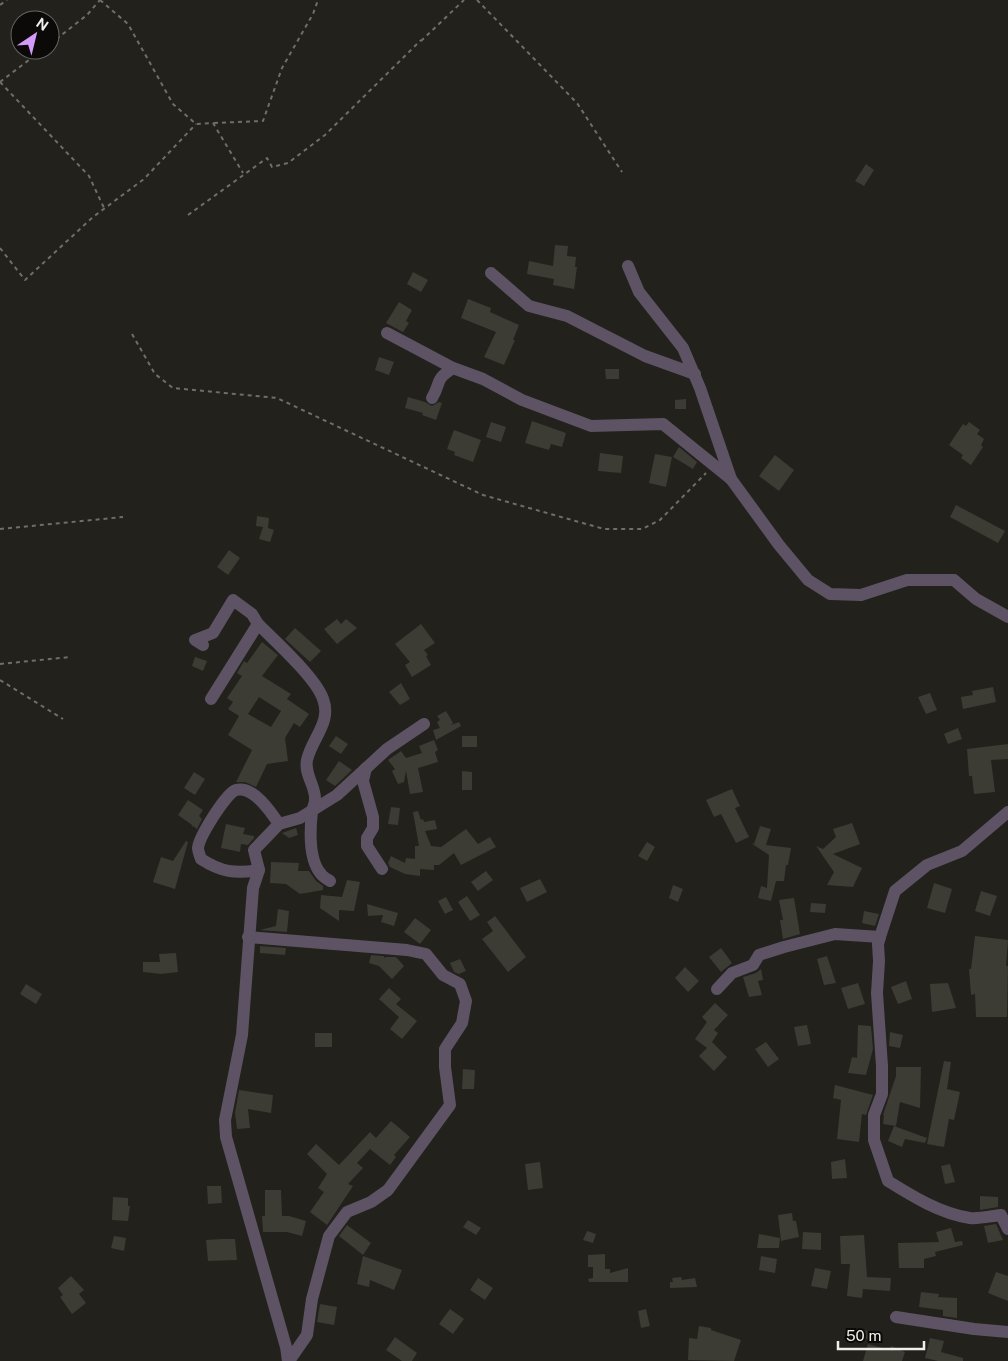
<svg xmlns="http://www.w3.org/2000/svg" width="1008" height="1361" font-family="'Public Sans',sans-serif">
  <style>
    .building { fill: #3c3b34; fill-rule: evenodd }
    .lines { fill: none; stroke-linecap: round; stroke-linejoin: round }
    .path { stroke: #6f6e69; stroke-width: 2; stroke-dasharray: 4 4; stroke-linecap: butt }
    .minor { stroke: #5d5364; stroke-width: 12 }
  </style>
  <rect width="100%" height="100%" fill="#22211b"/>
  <g class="building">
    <polygon points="866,164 874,170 864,186 855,181"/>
    <polygon points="555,245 568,246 567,256 576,257 575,267 577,267 574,289 553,285 554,279 527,274 529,261 553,266"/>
    <polygon points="413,272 428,280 421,292 407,284"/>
    <polygon points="468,299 491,308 490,312 519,325 513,340 515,340 504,365 484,357 496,332 461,318"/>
    <polygon points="399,302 412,310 406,321 409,323 403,332 386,323"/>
    <polygon points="379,357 394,362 389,375 375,370"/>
    <polygon points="605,369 619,369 619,379 606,379"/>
    <polygon points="408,397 425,402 432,406 439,402 442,403 436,420 422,415 423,413 405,408"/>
    <polygon points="686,399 686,409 675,409 675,400"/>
    <polygon points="532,421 566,433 562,447 551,444 549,450 525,443"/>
    <polygon points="491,422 506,427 501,442 486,437"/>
    <polygon points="969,422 980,430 977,434 984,439 981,445 983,447 971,465 961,458 963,455 949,445 963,424 966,426"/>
    <polygon points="454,430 481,440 473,462 454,455 455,452 447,449"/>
    <polygon points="679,447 697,462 693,469 673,457"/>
    <polygon points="600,453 623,456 621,473 598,471"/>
    <polygon points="655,454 672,457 666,487 649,483"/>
    <polygon points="775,455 794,470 779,491 759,476"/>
    <polygon points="956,505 1005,531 998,543 950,517"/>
    <polygon points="257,516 269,518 268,528 274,530 270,542 259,539 263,527 256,526"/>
    <polygon points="229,550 240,558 228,575 217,567"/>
    <polygon points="337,619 341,624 346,619 357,628 337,644 324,629"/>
    <polygon points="421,624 435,643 424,650 428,655 426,656 431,665 412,677 405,665 410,662 395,644"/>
    <polygon points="295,628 321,651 310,662 285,639"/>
    <path d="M262,642L278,655L262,676L291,694L287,699L309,714L300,727L294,723L285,738L288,761L267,764L256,787L245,782H236L252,750L228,735L239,716L228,709L233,702L227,698L242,676L237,673L244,661L247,663ZM259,697L281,711L271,727L248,714Z"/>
    <polygon points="195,657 207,661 203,671 192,666"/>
    <polygon points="401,683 410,699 400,705 389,692"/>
    <polygon points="993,687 996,702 963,709 961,697 973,695 972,691"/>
    <polygon points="930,693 937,710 926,714 918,697"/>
    <polygon points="446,711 453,723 451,725 459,722 461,726 436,740 433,730 440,728 437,722 440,720 437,716"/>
    <polygon points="958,728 962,739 948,744 944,734"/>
    <polygon points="336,736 348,744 341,754 329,746"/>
    <rect x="462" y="736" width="15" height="11"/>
    <polygon points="434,740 438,750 435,752 438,762 418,768 423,792 410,794 406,771 404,782 398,784 392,771 395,769 388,760 401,751 406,758 422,753 419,746"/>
    <polygon points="1008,744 1008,759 991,760 995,792 974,794 972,776 969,776 967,749"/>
    <polygon points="339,761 352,770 335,786 326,780"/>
    <polygon points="462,771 472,772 472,790 462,790"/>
    <polygon points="194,772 205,779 195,795 184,788"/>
    <polygon points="732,789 740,806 735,808 749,837 736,843 721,814 714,817 706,800"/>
    <polygon points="188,800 203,810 199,816 202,819 197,829 193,826 192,827 192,825 178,815"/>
    <polygon points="391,807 400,808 398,825 388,824"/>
    <polygon points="418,811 421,820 423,819 424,822 435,820 437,829 425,831 431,846 441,847 466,829 478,844 490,837 496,847 461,865 454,853 439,865 434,865 434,870 420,869 420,876 405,874 390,867 388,863 391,856 405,863 406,858 415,859 415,846 419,846 413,812"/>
    <polygon points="852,823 860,844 833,854 862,868 853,887 827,885 834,872 816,846 823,849 836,837 833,829"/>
    <polygon points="226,824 245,828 243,834 254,836 254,838 248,845 241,844 240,852 221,848"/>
    <polygon points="760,826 771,829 766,845 791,848 788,865 786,865 784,881 776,881 771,901 758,898 761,886 767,888 769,855 751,843 754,844"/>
    <polygon points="296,828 298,835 289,838 282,833"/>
    <polygon points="186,841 188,842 175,889 153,882 161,857 173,861"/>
    <polygon points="647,842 655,847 647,861 638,856"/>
    <polygon points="271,862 299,863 298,871 309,871 316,881 323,886 323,890 300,894 286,884 270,883"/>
    <polygon points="486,871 493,880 478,891 471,882"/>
    <polygon points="540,879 547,892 527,902 520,888"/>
    <polygon points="347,880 360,882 354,911 339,910 339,921 320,908 321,895 342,897"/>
    <polygon points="934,883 952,889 945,913 927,908"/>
    <polygon points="673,885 683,889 678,902 669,898"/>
    <polygon points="981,891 997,896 990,916 975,911"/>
    <polygon points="467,896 480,915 470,921 458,902"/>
    <polygon points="446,897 453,910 445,914 438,901"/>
    <polygon points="794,898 800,934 783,939 780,920 783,920 779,900"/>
    <polygon points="811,903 826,904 825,913 810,912"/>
    <polygon points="367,904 398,913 394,926 381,922 383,915 368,916"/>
    <polygon points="278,909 289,911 287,932 260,930 276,926"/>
    <polygon points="864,911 879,914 875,926 862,923"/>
    <polygon points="495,916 526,957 508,972 482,939 493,931 487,922"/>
    <polygon points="415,918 431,930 420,944 404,932"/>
    <polygon points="975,936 1008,940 1006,966 1008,966 1007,1017 976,1017 975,994 971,995 969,969 971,969"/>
    <polygon points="260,946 286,948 285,955 260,953"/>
    <polygon points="721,948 732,963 721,972 709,957"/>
    <polygon points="176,953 178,972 161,974 143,972 143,962 160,962 159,954"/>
    <polygon points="371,955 384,956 384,958 386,957 396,957 404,966 392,979 379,966 369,963"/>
    <polygon points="827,956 836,983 824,985 817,959"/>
    <polygon points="460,959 466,971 459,974 454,972 450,963"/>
    <polygon points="685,967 699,981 688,992 675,978"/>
    <polygon points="761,969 763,980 758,981 762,995 749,997 743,977 756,973"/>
    <polygon points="906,981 912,999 898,1004 891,987"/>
    <polygon points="858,983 865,1004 848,1009 841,988"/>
    <polygon points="948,983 956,1008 932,1012 930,984"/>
    <polygon points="26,984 42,994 36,1004 20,994"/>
    <polygon points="389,988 401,999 396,1004 417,1021 402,1039 390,1029 399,1017 379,999"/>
    <polygon points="715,1003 728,1015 714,1030 718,1033 712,1042 727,1057 714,1071 699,1056 707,1048 695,1039 707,1022 702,1017"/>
    <polygon points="807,1025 811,1044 798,1046 794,1027"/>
    <polygon points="858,1025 871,1026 873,1049 866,1075 848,1073 852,1057 857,1058"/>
    <polygon points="890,1032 903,1035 900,1048 889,1046"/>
    <rect x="315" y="1033" width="17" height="14"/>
    <polygon points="766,1042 779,1059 768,1067 755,1049"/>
    <polygon points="944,1061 951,1062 947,1089 960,1092 954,1120 949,1119 944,1147 927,1144"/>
    <polygon points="896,1067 921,1067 920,1108 900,1102 896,1126 883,1124 884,1115 883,1115 896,1076"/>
    <polygon points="463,1069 475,1070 474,1089 462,1089"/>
    <polygon points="835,1085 873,1095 866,1115 862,1114 859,1142 837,1139 841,1100 833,1098"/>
    <polygon points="239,1090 273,1095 271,1113 248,1109 250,1128 237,1129 235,1113"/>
    <polygon points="391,1121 410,1137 394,1155 396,1157 390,1165 370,1149 357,1163 363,1168 348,1184 353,1186 327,1225 310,1212 324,1192 318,1188 327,1174 307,1154 316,1144 339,1165 370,1132 376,1138"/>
    <polygon points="894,1126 927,1138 925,1143 905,1139 902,1147 888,1141"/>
    <polygon points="845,1159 847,1178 832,1179 831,1162"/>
    <polygon points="540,1162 543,1188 528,1190 525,1164"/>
    <polygon points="950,1164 955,1182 945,1184 941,1166"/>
    <polygon points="207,1186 221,1186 222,1203 208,1204"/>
    <polygon points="265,1190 281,1190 282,1216 289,1216 306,1221 302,1236 287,1232 263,1232 262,1216 265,1216"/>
    <polygon points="980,1196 998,1197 998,1207 980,1210"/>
    <polygon points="113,1197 128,1198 128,1206 130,1206 128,1221 112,1220"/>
    <polygon points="792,1213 793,1221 796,1221 799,1237 781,1241 778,1215"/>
    <polygon points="468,1220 481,1228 476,1235 463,1227"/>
    <polygon points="996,1224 1003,1240 988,1243 984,1226"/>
    <polygon points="347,1225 371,1243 363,1255 339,1236"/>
    <polygon points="951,1228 955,1242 962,1241 963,1245 935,1252 936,1256 924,1259 924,1268 899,1268 898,1243 939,1242 936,1232"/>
    <polygon points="587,1231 596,1234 593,1243 583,1240"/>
    <polygon points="803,1232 821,1233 821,1250 802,1249"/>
    <polygon points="759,1234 780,1238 779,1248 757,1248"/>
    <polygon points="864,1235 867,1277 891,1278 890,1291 863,1289 862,1298 847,1296 850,1264 841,1264 840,1236"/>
    <polygon points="114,1236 126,1238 124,1251 111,1248"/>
    <polygon points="222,1239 235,1239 237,1260 208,1261 206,1240"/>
    <polygon points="605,1254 605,1269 610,1269 610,1273 628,1268 628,1282 589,1282 588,1279 593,1278 593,1267 588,1267 588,1255"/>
    <polygon points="363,1256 402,1270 394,1290 370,1280 369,1287 357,1284"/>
    <polygon points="761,1256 777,1259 775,1273 759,1270"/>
    <polygon points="815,1268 831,1271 827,1289 811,1286"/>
    <polygon points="996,1272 1008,1276 1008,1301 988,1293"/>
    <polygon points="71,1276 84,1290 79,1294 86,1303 72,1314 60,1297 63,1295 58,1288"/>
    <polygon points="681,1277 682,1280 695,1278 697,1287 670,1288 670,1282 673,1282 672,1278"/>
    <polygon points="478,1278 493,1288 485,1300 470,1290"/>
    <polygon points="921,1292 939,1294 938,1297 957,1298 957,1318 943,1316 943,1310 919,1307"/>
    <polygon points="320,1304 337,1307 334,1325 317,1322"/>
    <polygon points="450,1309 464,1319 453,1334 439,1324"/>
    <polygon points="646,1309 650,1326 641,1328 638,1311"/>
    <polygon points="699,1326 711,1328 711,1330 741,1340 734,1361 688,1360 689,1338 697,1339"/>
    <polygon points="856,1329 876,1332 875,1341 855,1337"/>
    <polygon points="395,1337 417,1353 412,1361 402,1361 386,1350"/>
    <polygon points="930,1338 944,1341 941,1352 963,1358 963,1361 938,1361 925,1358"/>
    <polygon points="868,1344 890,1350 891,1346 905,1352 902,1361 863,1361"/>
  </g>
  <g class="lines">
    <g class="path">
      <polyline points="100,0 128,24 173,104 196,124 213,123 243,173"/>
      <polyline points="477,0 577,103 622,172"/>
      <polyline points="0,5 7,0"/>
      <polyline points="421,41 464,0"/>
      <polyline points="50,44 87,15 100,0"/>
      <polyline points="0,82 89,176 104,208"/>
      <polyline points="0,82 42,50"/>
      <polyline points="214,123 263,121 282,68 313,14 318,0"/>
      <polyline points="188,215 267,158 272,167 288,163 325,135 421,40"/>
      <polyline points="0,248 25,280 93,217 144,179 196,124"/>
      <polyline points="132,334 155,374 173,388 277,398 483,495 604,529 642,529 660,520 706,473"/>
      <polyline points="0,529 123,517"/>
      <polyline points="0,664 70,657"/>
      <polyline points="0,680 63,719"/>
    </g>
    <g class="minor">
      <polyline points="628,266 639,292 683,348 700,388 731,479 779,545 808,580 830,594 861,595 907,580 954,580 976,599 1008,617"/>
      <polyline points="491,273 529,306 567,316 645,356 695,374"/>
      <polyline points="387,333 453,368 483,379 522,400 591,426 663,424 731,479"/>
      <path d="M432,398C442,382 433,381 453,368"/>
      <polyline points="203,645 195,640 213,633 233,600 252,614 258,624"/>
      <path d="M211,699L258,624C275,641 316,678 323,699C332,722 312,738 307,760C304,775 316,786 315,800C315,804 313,807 312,811C310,829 308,859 321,874C323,877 327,879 330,881"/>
      <polyline points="366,768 363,781 373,817 373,828 367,838 367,846 382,869"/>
      <path d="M1008,812L962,851L927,865L895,891L880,937L878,944L879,961L877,993L882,1066V1094L874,1115V1140L888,1181C912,1196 941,1214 970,1218C979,1219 991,1216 1001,1215L1008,1229"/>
      <path d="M259,870C235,874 221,872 201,859C200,856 198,851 198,848C199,837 226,793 236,790C253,785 271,812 279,824"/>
      <polyline points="248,937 407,950 426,954 443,975 460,984 466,1001 462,1023 445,1049 445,1067 450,1105 388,1190 371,1202 347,1212 329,1236 312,1299 307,1335 289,1361"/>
      <polyline points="717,989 732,973 753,965 759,955 784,947 835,934 880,937"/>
      <polyline points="896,1317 974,1329 1008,1332"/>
      <polyline points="288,1361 286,1347 226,1137 225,1120 242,1035 253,888 259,870 254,850 279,824 300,818 337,795 387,749 424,724"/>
    </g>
  </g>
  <g transform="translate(35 35) rotate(35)"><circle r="24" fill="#0b0a08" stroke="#676663"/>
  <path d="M0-4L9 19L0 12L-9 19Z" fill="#d59bfa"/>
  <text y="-8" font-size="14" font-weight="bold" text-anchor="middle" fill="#f0efeb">N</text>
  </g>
  <path d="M838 1341v8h86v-8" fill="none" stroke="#f0efeb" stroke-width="2.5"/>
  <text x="846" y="1341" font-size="15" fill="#f0efeb" stroke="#0b0a08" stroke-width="4" paint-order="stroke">50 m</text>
</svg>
